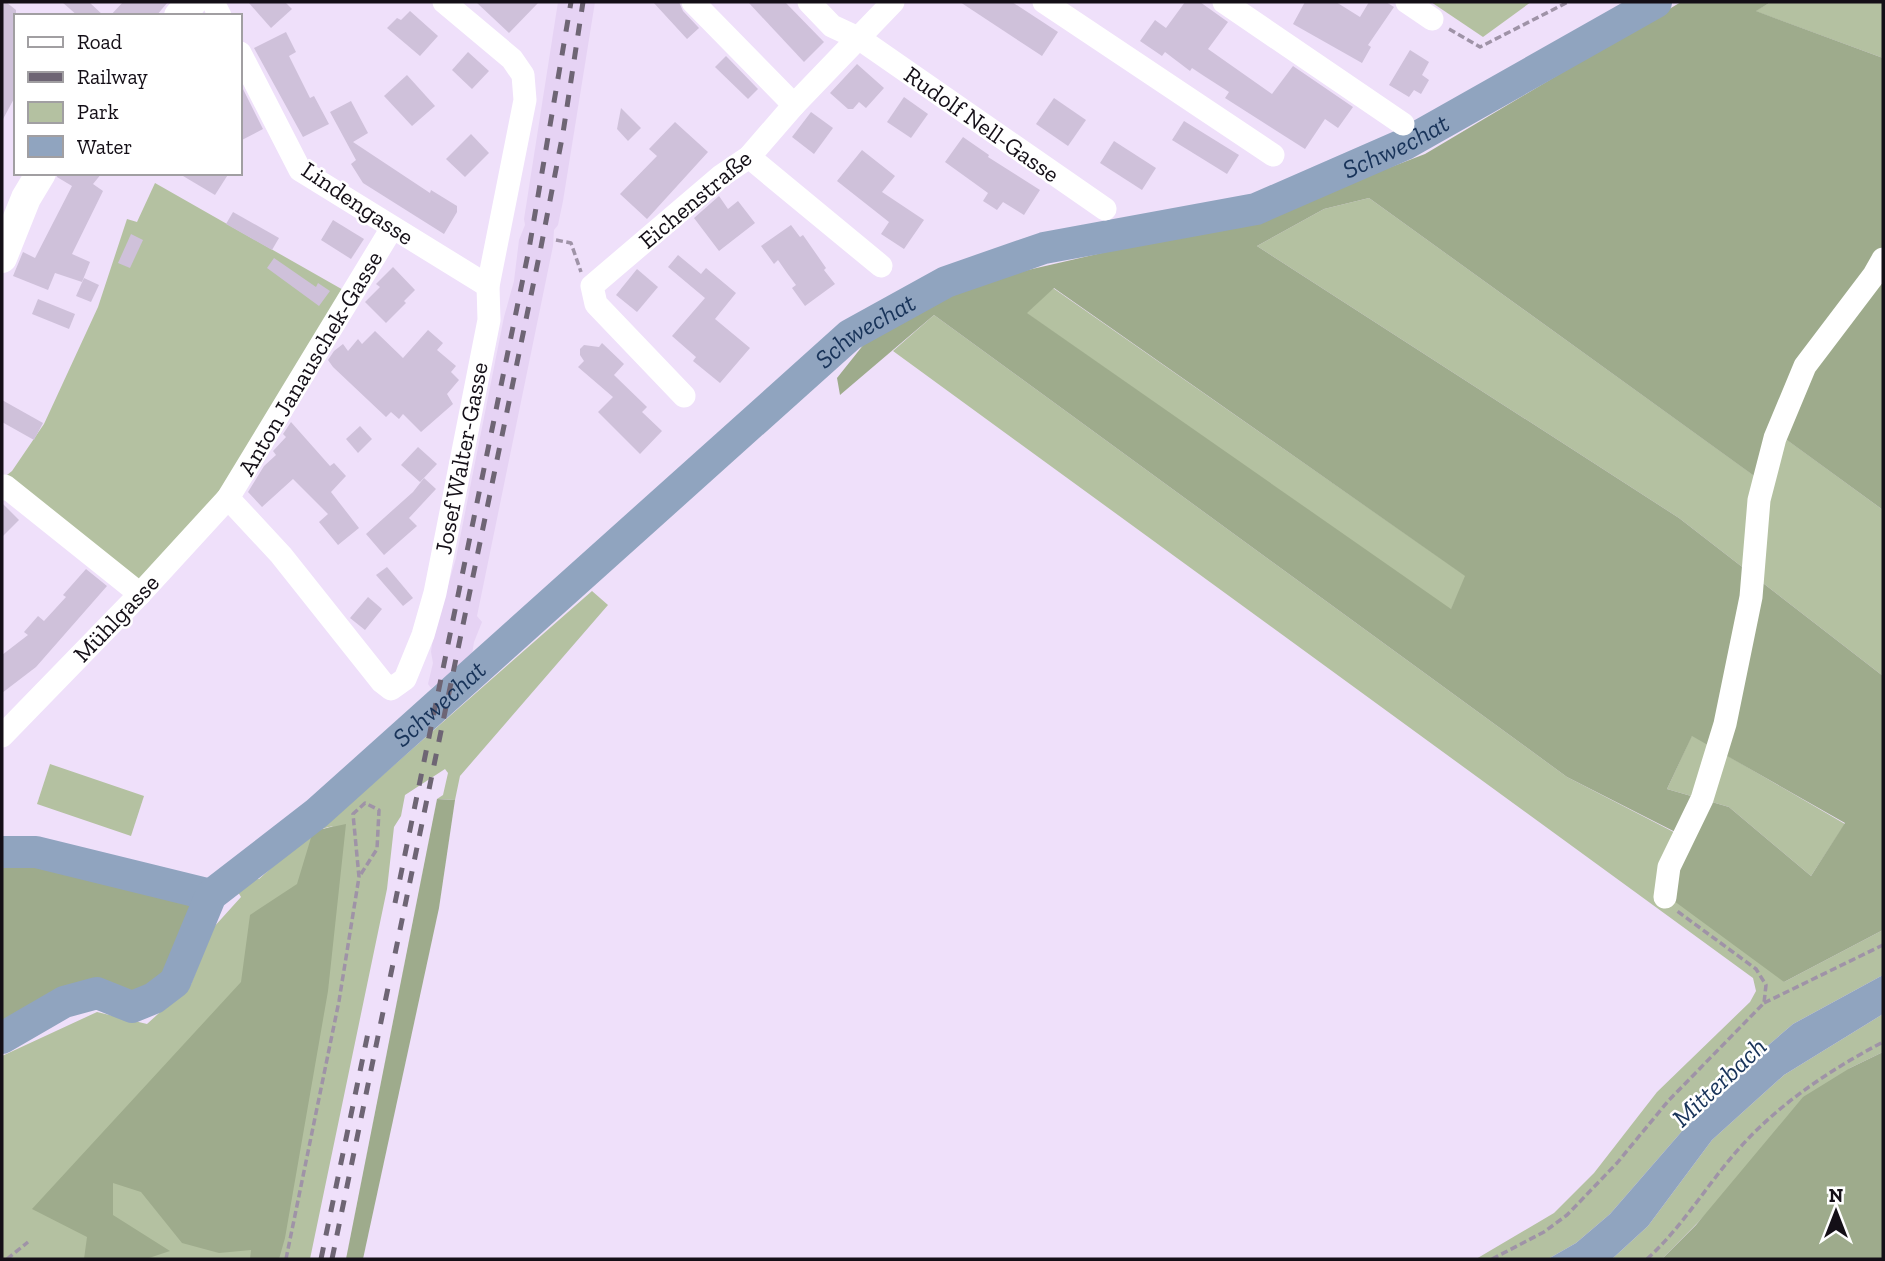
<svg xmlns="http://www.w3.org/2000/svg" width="1885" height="1261" font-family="'Zilla Slab',serif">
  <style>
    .built { fill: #e6d3f4 }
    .green { fill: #b4c1a1 }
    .forest { fill: #9eab8c; fill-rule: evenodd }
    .water { fill: #90a4bf }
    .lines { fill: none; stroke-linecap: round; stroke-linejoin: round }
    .river { stroke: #90a4bf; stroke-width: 32 }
    .building { fill: #cfc1da }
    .path { stroke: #9f93a7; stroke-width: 3.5; stroke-dasharray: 7 3.5; stroke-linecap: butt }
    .minor { stroke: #fff; stroke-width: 23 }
    .major { stroke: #fff; stroke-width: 30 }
    .rail { stroke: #6e6574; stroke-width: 5; stroke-dasharray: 12 12; stroke-linecap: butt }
    .labels { text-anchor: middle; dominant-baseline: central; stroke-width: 5; stroke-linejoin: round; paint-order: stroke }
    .street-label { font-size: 24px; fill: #140f17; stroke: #fff }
    .water-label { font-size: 26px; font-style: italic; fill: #183359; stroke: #fff }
  </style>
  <rect width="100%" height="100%" fill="#efe0fa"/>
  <polygon class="built" points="558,2 595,2 563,201 558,225 554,230 553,246 477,616 482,622 474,642 471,661 431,688 428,684 433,663 431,652 433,638 456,558 504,317 514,281 519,240 525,225 524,219"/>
  <g class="green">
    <polygon points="1431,2 1531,2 1483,37"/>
    <polygon points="1771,2 1883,2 1883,58 1755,11"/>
    <polygon points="155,183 345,291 211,509 142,586 2,479 12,471 44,424 98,307 127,219 137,222"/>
    <polygon points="1369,198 1756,477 1771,428 1883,510 1883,676 1679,518 1257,246 1324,209"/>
    <polygon points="1053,288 1466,576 1451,610 1026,313"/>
    <polygon points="934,315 1567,777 1691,841 1784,982 1883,930 1883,975 1793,1024 1723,1084 1610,1214 1576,1243 1548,1259 1476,1259 1554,1213 1594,1173 1657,1092 1750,1002 1756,991 1753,978 893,351"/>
    <polygon points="592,591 608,605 460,776 455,800 437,799 443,795 448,773 445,769 405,795 401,816 394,827 387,889 310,1259 2,1259 2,1056 97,1012 147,1024 191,984 213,928 241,897 235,887 243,880 259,879 308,835 333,826 313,831 377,780"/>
    <polygon points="1692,735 1845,824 1811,876 1729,807 1667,789"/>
    <polygon points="50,764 144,796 131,836 37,804"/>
    <polygon points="1883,1014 1883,1052 1850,1068 1662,1259 1612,1259 1648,1226 1712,1140 1784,1075"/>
  </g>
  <g class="forest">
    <path d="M1681,2H1771L1756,11L1883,58V510L1772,429L1757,478L1369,198L1324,209L1257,246L1679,518L1883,676V930L1784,982L1670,898L1681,862L1691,840L1567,777L934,315L840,395L837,378L880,324L959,286L1266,215L1425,154ZM1054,288L1465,576L1451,609L1027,313ZM1692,736L1845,823L1811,876L1729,807L1667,789Z"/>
    <polygon points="437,799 455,800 439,908 363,1259 346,1259"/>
    <polygon points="346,824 328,991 285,1238 279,1259 250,1259 251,1250 219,1253 182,1243 141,1192 113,1183 113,1215 170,1251 146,1259 84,1259 87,1237 32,1209 241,982 250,915 297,884 313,831"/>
    <polygon points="2,856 36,856 199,898 173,979 127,1012 90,1005 2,1053"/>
    <polygon points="1883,1052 1883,1259 1662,1259 1696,1225 1803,1097 1850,1068"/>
  </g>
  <polygon class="water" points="1883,975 1883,1014 1784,1075 1712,1140 1648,1226 1612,1259 1548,1259 1576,1243 1610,1214 1723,1084 1793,1024"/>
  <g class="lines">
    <g class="river">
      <polyline points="2,852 36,852 211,895"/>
      <path id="s1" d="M2,1038L64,1002L97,993L132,1007L154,998L175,982L211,895L317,813L850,335L946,282L1044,248L1256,209L1405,144L1656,2"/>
    </g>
  </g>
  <g class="building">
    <polygon points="2,2 6,2 16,10 16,95 2,121"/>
    <polygon points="62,2 89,2 104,16 78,16"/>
    <polygon points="123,2 168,2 156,16 110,16"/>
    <polygon points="248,2 285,2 292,9 271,28"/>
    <polygon points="476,2 539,2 509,33"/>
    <polygon points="653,2 679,2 683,11 699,28 687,39"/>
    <polygon points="748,2 785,2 824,42 804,62"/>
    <polygon points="960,2 1012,2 1058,32 1042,56"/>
    <polygon points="1185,2 1200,2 1228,22 1208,49 1272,94 1293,66 1353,107 1338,128 1325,119 1305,149 1225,98 1229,92 1204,76 1192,68 1190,71 1165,52 1162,56 1140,41 1155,20 1166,28"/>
    <polygon points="1305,2 1336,2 1360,17 1369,2 1386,2 1394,7 1368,45 1371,47 1362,63 1293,24"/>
    <polygon points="410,11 438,36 420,56 387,28 397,18 401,20"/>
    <polygon points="286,32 296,52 289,56 310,98 314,96 329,124 303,137 254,48"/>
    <polygon points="1410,50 1429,62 1422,75 1429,80 1421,94 1414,90 1409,97 1389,85"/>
    <polygon points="468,52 489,71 472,89 452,70"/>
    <polygon points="726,56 758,89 748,99 715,67"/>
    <polygon points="857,64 884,88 866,108 859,102 853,109 848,109 830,93"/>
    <polygon points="407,75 435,106 412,126 384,96"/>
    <polygon points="240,83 263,129 240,141"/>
    <polygon points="904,97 928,114 911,138 887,122"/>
    <polygon points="1054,98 1086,120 1068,146 1036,124"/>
    <polygon points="351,101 368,133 353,142 430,193 431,190 457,206 457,212 444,234 363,183 351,164 356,160 330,112"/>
    <polygon points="621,108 641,128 628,141 617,129"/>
    <polygon points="811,112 833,128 814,154 792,137"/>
    <polygon points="1184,121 1239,155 1227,174 1172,140"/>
    <polygon points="675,122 708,152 647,219 620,194 657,156 649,149"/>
    <polygon points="471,134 489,153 465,177 446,159"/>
    <polygon points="963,137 989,155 988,157 1040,190 1024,215 1003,202 997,210 983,201 988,193 945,162"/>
    <polygon points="1114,141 1156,168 1142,190 1100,163"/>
    <polygon points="862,150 895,176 882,192 924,220 904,249 881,234 889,222 837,181"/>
    <polygon points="58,173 102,173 93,184 103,191 72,254 90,262 82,282 55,273 48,290 13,276 23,252 35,258 72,186 57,177"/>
    <polygon points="178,173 229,173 215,195"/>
    <polygon points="719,196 728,209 738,201 755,223 719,251 694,218"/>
    <polygon points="233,212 279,238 272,250 226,224"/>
    <polygon points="333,220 364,239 351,259 321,240"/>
    <polygon points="791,225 800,237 803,235 826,268 824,270 835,284 805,306 792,288 796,285 787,273 778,260 774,264 761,246"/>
    <polygon points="131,234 143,240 130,268 118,263"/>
    <polygon points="678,255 701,274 706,268 736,293 715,319 750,348 720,383 693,361 696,357 672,336 705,298 668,267"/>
    <polygon points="274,258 316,287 318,283 330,291 319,306 267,268"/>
    <polygon points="393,267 415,290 404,301 406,303 386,323 365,302 380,287 376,284"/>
    <polygon points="637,269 658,287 637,312 616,295"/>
    <polygon points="84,278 99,285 91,302 76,296"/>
    <polygon points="38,299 75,314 69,329 32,314"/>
    <polygon points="428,330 443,343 437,350 456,366 451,372 459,380 447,394 453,404 421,432 403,414 399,419 391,412 386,417 333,367 328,360 334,351 343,344 348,351 358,339 362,344 375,331 403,358"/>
    <polygon points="602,343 624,364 614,375 647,407 642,412 662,431 640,454 598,412 613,397 578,367 584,361 580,355 580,349 584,345 599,347"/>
    <polygon points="2,400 43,423 34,440 2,422"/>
    <polygon points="291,422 330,466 334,463 346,476 331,492 359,528 338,545 319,522 328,514 293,479 262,507 248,492 264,466 276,455 273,451 286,437 283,434"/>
    <polygon points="360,426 372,439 358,453 346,439"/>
    <polygon points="418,447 437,464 420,482 401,465"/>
    <polygon points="424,478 436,489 409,518 417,526 384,555 366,534 413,492"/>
    <polygon points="2,503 19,520 2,537"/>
    <polygon points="387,567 413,598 403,606 376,575"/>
    <polygon points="86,569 107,586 36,667 2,693 2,655 28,635 24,632 38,616 44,621 66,597 63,595"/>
    <polygon points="368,597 382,609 365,630 350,618"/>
  </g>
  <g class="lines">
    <g class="path">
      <polyline points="1449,29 1480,47 1568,2"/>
      <polyline points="556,240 571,243 581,272"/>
      <polyline points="1764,1003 1883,945"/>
      <polyline points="7,1259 28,1242"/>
      <polyline points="286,1259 339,1001 359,877 353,814 365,803 379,810 377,849 359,877"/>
      <polyline points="1492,1259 1544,1232 1567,1215 1617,1163 1669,1100 1764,1003 1766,985 1756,969 1677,911"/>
      <path d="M1647,1259C1678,1231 1700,1196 1726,1164C1768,1111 1824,1073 1883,1042"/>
    </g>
    <g class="minor">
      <polyline points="213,2 220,16"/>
      <polyline points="693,2 794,105"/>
      <polyline points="809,2 832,26 860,39 1105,209"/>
      <polyline points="1044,2 1273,155"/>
      <polyline points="1224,2 1403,124"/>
      <polyline points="1407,2 1432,19"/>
      <polyline points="240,53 300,170 488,286"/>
      <polyline points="749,157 881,266"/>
      <polyline points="684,396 596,304 592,286 721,176 749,157 794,105 893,2"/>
      <polyline points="2,489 5,486 140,594"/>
      <polyline points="228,498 281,555 382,682 391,689 405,679 423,635 435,593 489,320 488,286 525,100 523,75 512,59 444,2"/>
      <polyline points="2,736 140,594 228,498 392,228"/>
      <polyline points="1665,897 1669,867 1702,799 1725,724 1751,597 1759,500 1775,438 1805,366 1874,275 1883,259"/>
    </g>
    <g class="major">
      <polyline points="179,16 192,2"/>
      <polyline points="2,258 26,198 41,173"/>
    </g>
    <g class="rail">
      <polyline points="395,903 529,249 571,2"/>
      <polyline points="321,1259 368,1033"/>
      <polyline points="332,1259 541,247 563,133 583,2"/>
    </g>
  </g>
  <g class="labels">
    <g class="street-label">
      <text transform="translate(982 124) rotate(35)">Rudolf Nell-Gasse</text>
      <text transform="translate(695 199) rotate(-40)">Eichenstraße</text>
      <text transform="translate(358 203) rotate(34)">Lindengasse</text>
      <text transform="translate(310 363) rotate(-59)">Anton Janauschek-Gasse</text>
      <text transform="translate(461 458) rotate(-79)">Josef Walter-Gasse</text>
      <text transform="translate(116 618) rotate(-46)">Mühlgasse</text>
    </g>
    <g class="water-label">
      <text stroke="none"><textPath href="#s1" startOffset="1720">Schwechat</textPath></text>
      <text stroke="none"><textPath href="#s1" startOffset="1153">Schwechat</textPath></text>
      <text stroke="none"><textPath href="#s1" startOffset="586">Schwechat</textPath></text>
      <text transform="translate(1719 1082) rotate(-43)">Mitterbach</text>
    </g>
  </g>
  <rect width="1885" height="1261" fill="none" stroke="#140f17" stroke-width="7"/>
  <rect x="14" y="14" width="228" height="161" fill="#ffffff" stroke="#a19fa2" stroke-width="2"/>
  <rect x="28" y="37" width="35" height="10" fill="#ffffff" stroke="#a19fa2" stroke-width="2"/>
  <text x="77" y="49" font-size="21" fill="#140f17">Road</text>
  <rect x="28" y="72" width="35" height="10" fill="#6e6574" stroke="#a19fa2" stroke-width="2"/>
  <text x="77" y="84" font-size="21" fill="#140f17">Railway</text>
  <rect x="28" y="102" width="35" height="21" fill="#b4c1a1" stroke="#a19fa2" stroke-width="2"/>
  <text x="77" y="119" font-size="21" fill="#140f17">Park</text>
  <rect x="28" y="136" width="35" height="21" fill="#90a4bf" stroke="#a19fa2" stroke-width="2"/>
  <text x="77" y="154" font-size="21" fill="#140f17">Water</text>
  <g transform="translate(1836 1212)" stroke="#ffffff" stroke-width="5" paint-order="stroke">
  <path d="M0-5L12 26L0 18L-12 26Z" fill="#140f17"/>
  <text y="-10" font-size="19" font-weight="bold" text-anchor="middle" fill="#140f17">N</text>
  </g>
</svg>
